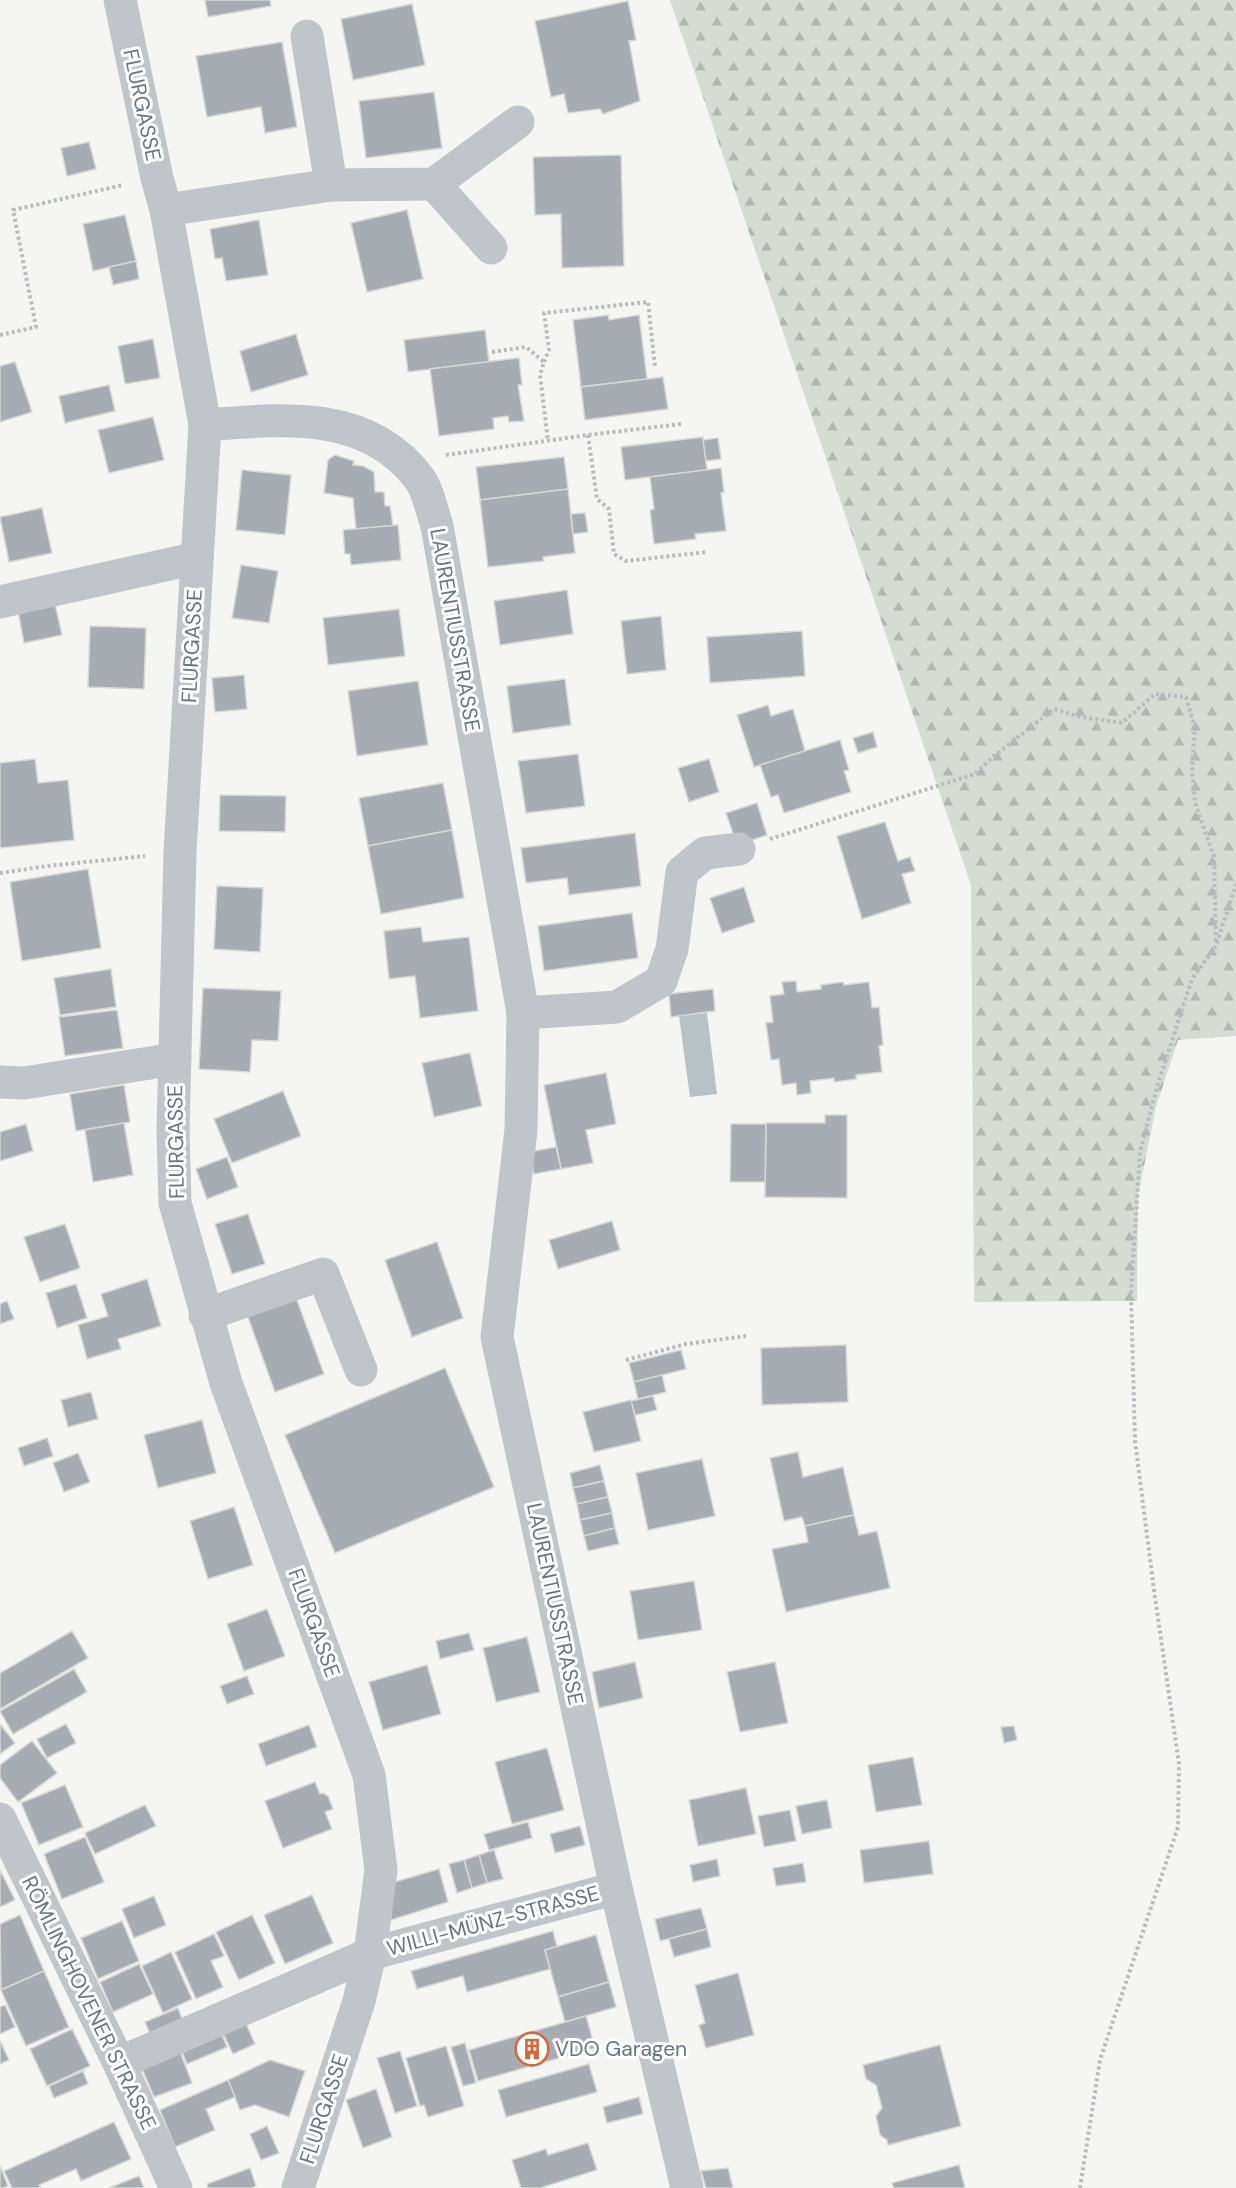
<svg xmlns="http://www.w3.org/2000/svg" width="1236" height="2188" font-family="'DM Sans',sans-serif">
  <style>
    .forest { fill: url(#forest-firs) }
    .water { fill: #b8c1c6 }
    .building { fill: #a6acb2; stroke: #d7d7d5; stroke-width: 1.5 }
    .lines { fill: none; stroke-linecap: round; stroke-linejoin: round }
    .path { stroke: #b9bbbe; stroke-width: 4; stroke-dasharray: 3 3; stroke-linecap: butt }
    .minor { stroke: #c1c4c8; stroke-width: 33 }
    .labels { text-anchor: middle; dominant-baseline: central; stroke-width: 6; stroke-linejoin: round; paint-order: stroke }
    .street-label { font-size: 21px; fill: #677381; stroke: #fff }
    .poi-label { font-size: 21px; fill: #677381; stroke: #fff; text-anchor: start }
  </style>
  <defs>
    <pattern id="forest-firs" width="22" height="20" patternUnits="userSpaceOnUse" patternTransform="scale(1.5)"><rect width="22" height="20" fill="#d6dcd4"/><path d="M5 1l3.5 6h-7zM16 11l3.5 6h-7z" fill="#b1b7b1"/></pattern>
  </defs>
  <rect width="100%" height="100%" fill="#f5f6f3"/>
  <polygon class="forest" points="670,0 1236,0 1236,1036 1178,1040 1156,1107 1138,1196 1137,1301 974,1302 971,885"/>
  <polygon class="water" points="707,1013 717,1094 690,1097 679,1016"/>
  <g class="building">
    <polygon points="205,0 270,0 271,6 208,17"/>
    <polygon points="628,1 636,40 629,41 640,101 603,114 600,109 568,113 564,94 551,97 535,21"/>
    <polygon points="412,4 425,65 353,80 341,19"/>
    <polygon points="282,42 297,127 265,133 261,107 207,117 196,56"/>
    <polygon points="434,92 442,148 366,158 359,101"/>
    <polygon points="89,142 96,169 67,176 61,148"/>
    <polygon points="621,155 624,266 562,268 561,214 535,215 533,157"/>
    <polygon points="407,210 423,279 367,292 351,223"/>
    <polygon points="125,215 136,261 93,271 83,224"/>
    <polygon points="259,220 268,275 226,281 222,258 215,259 210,229"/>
    <polygon points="136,261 139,279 113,285 109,267"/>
    <polygon points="608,315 609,320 639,315 647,379 581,387 573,320"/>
    <polygon points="485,330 489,362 408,372 404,340"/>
    <polygon points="296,334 308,375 251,392 240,351"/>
    <polygon points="153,339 160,378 125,384 118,346"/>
    <polygon points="519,358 522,385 518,385 524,421 509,422 508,416 493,418 494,429 439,436 430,369"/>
    <polygon points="15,362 32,412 0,422 0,366"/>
    <polygon points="663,377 668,409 585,420 581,387"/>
    <polygon points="109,385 115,411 65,423 59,396"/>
    <polygon points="153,417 164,460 109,473 98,430"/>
    <polygon points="703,437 707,470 625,480 621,447"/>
    <polygon points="718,438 721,459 706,461 703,440"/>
    <polygon points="335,455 354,461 353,465 363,466 374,472 375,492 384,492 385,506 390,506 393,526 356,529 353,498 324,493 328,460"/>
    <polygon points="564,457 568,489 480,500 476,467"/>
    <polygon points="721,468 724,492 721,493 726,531 695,534 696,539 654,544 650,510 654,509 650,477"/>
    <polygon points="242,470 291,475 285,535 236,530"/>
    <polygon points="568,489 575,553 543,557 544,561 488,567 480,500"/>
    <polygon points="42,508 52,553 9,562 0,517"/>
    <polygon points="585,513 588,532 573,534 571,514"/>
    <polygon points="398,525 401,560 351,565 350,554 345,554 343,530"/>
    <polygon points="241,565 278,571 269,623 232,618"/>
    <polygon points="567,590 573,634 500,645 494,601"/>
    <polygon points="55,604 62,635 24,643 18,611"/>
    <polygon points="399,609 405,656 328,665 323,618"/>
    <polygon points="661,616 666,670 627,674 621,621"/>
    <polygon points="90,626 146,628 144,689 88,687"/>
    <polygon points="802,631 805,676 710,683 707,637"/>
    <polygon points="244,675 247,709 215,712 212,678"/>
    <polygon points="565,679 571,725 513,733 507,686"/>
    <polygon points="418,681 428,745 357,756 348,691"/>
    <polygon points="768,705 771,716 793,709 805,751 754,767 737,715"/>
    <polygon points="873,732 877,747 858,753 853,738"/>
    <polygon points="840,740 849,770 844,771 851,792 784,813 778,795 771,797 760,765"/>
    <polygon points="578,754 585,806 526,813 518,761"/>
    <polygon points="35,759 38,783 68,780 74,840 0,848 0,763"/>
    <polygon points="709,759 719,792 689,802 678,768"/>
    <polygon points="443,783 452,830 368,846 359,798"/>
    <polygon points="220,795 286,796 285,832 219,831"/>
    <polygon points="757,803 767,835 737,845 726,813"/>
    <polygon points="885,822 898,861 910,857 915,871 902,874 911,903 862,919 837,836"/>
    <polygon points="452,830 464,898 381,914 368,846"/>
    <polygon points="635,833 641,886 569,895 567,878 526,883 521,848"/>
    <polygon points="88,869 101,948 22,961 10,882"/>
    <polygon points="217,886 263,888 260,952 214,949"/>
    <polygon points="744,887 755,922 722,933 710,898"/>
    <polygon points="632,913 638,958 544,971 538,926"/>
    <polygon points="421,927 423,942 469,937 478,1011 420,1018 415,976 389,979 384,931"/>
    <polygon points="111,969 116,1007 60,1015 54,978"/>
    <polygon points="796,981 797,992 821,989 821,985 843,982 844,985 869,982 872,1008 879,1007 883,1045 879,1046 882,1072 856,1075 856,1079 834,1082 834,1078 810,1081 811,1093 797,1095 796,1083 782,1085 779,1059 771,1060 766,1023 773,1022 770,996 784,994 782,982"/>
    <polygon points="203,988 281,991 278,1041 252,1040 250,1072 199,1069"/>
    <polygon points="713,989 715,1011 671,1017 669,994"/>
    <polygon points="117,1010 123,1048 65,1056 59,1017"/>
    <polygon points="470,1053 482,1106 434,1117 422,1063"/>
    <polygon points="606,1073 616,1124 586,1130 593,1163 561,1169 544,1085"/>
    <polygon points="124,1085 130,1122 76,1131 70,1094"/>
    <polygon points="283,1091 301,1136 232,1163 214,1119"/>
    <polygon points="825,1115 847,1115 847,1198 765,1197 766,1123 825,1123"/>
    <polygon points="124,1123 133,1175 93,1182 85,1130"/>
    <polygon points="26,1124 33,1151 0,1161 0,1132"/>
    <polygon points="731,1124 766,1124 765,1182 730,1182"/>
    <polygon points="556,1147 561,1169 534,1174 529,1152"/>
    <polygon points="227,1157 238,1187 207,1199 196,1169"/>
    <polygon points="248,1214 265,1264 232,1274 215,1224"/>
    <polygon points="612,1221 620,1250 558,1269 549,1240"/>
    <polygon points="65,1224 80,1268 40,1282 24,1237"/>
    <polygon points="437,1242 463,1318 412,1337 385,1260"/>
    <polygon points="147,1279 161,1326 118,1339 121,1349 87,1359 78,1325 108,1316 101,1294"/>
    <polygon points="76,1284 87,1318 57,1328 46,1293"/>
    <polygon points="294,1292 324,1374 275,1392 245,1309"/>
    <polygon points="7,1301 14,1319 0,1324 0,1304"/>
    <polygon points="846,1345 848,1402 762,1405 761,1348"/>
    <polygon points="681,1350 686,1369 634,1382 629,1363"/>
    <polygon points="445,1368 494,1487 335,1553 285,1435"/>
    <polygon points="662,1375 666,1392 638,1399 634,1382"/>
    <polygon points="91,1392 98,1419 68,1427 61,1400"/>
    <polygon points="653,1396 657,1410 635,1415 631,1401"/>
    <polygon points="631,1400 641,1441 594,1452 583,1412"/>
    <polygon points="202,1420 216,1473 158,1488 144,1435"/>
    <polygon points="47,1438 53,1456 24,1466 18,1448"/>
    <polygon points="798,1452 803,1477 843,1467 854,1515 805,1526 802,1517 784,1521 770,1458"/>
    <polygon points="78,1453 90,1482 64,1492 53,1463"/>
    <polygon points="702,1459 715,1516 648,1530 636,1473"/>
    <polygon points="600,1465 604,1481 573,1488 570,1473"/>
    <polygon points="604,1481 608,1497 577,1504 573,1488"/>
    <polygon points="608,1497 612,1513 580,1520 577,1504"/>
    <polygon points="234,1507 253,1565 208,1579 190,1521"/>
    <polygon points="612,1513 615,1528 584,1536 580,1520"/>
    <polygon points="854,1515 859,1535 877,1531 890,1588 786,1612 772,1549 808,1542 805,1526"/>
    <polygon points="615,1528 619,1544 588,1551 584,1536"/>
    <polygon points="694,1581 702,1630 638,1640 630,1591"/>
    <polygon points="267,1609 285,1656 244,1671 227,1624"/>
    <polygon points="72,1631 88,1658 0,1709 0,1673"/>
    <polygon points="469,1633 474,1650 440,1659 436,1641"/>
    <polygon points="527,1637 540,1692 496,1702 483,1648"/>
    <polygon points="635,1662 643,1698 599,1708 592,1672"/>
    <polygon points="775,1662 788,1723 740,1732 727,1672"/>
    <polygon points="427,1665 441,1714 383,1730 369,1682"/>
    <polygon points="74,1669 87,1692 13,1734 0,1711"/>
    <polygon points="247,1676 254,1694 227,1704 220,1686"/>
    <polygon points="0,1724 15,1743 0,1754"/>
    <polygon points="66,1724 76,1743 47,1758 37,1739"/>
    <polygon points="309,1725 317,1747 266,1766 258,1744"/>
    <polygon points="1014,1726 1017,1740 1004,1743 1001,1727"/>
    <polygon points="32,1741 57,1773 18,1802 0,1778 0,1765"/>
    <polygon points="547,1748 564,1810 512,1824 495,1762"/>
    <polygon points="913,1757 922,1805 876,1812 868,1765"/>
    <polygon points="315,1782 320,1794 323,1793 328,1796 333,1809 325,1812 332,1829 283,1848 265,1801"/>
    <polygon points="65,1785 83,1827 39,1845 21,1803"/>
    <polygon points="746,1788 756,1834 698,1846 689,1800"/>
    <polygon points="827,1800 832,1828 802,1834 796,1806"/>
    <polygon points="145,1805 156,1826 95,1854 85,1833"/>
    <polygon points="790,1810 796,1841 764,1847 758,1816"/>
    <polygon points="528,1822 532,1838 489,1850 484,1834"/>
    <polygon points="580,1826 585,1845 555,1853 550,1834"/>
    <polygon points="85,1837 104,1882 62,1899 44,1854"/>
    <polygon points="929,1841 933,1874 864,1883 860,1850"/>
    <polygon points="494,1850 503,1879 487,1883 479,1855"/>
    <polygon points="479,1855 487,1883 472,1888 464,1860"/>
    <polygon points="717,1859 720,1876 693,1882 690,1865"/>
    <polygon points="464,1860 472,1888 457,1893 449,1864"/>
    <polygon points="803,1863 806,1882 776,1886 773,1868"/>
    <polygon points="439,1869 448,1902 391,1920 391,1883"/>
    <polygon points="0,1870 15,1900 0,1907"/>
    <polygon points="312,1895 333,1943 285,1964 264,1915"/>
    <polygon points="154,1896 166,1925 134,1938 122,1909"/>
    <polygon points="701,1908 707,1929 660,1941 655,1919"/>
    <polygon points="20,1915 44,1971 1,1990 0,1924"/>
    <polygon points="252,1915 275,1963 239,1980 216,1932"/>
    <polygon points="122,1921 139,1961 98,1979 81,1938"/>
    <polygon points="707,1929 711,1947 674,1957 669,1939"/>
    <polygon points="553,1931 557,1947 545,1950 550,1969 467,1992 463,1976 417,1989 411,1971"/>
    <polygon points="214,1934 224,1956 211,1961 223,1987 196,1999 175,1952"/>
    <polygon points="596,1935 609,1982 558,1997 545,1950"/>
    <polygon points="171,1952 192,1999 163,2013 142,1966"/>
    <polygon points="139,1964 153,1994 113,2012 100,1982"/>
    <polygon points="44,1971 69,2027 26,2046 1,1990"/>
    <polygon points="738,1973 754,2035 706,2048 699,2025 705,2023 695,1985"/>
    <polygon points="609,1982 616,2007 565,2022 558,1997"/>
    <polygon points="5,2005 15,2027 0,2034 0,2007"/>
    <polygon points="178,2008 183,2022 151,2036 145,2022"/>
    <polygon points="586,2016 595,2048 478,2081 469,2050"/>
    <polygon points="244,2019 255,2044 233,2054 221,2029"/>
    <polygon points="72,2029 90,2066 47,2086 30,2049"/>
    <polygon points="220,2030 227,2047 187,2064 180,2047"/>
    <polygon points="0,2041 9,2060 0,2064"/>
    <polygon points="465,2043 476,2083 463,2086 451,2047"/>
    <polygon points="940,2045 961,2126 888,2145 887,2140 880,2135 876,2116 882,2108 876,2085 866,2079 863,2065"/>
    <polygon points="446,2046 464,2106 428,2117 424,2105 420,2106 406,2058"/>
    <polygon points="179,2049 192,2083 154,2097 140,2064"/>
    <polygon points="400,2051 417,2106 395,2113 377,2058"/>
    <polygon points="270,2060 305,2071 289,2117 255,2105 240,2110 228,2080"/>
    <polygon points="589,2064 597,2092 506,2117 498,2090"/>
    <polygon points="83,2071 88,2084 54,2098 49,2086"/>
    <polygon points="228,2080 235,2097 206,2109 215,2130 175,2147 160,2110"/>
    <polygon points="376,2089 392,2137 363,2148 346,2100"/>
    <polygon points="639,2097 643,2114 607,2123 603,2107"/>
    <polygon points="114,2122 131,2159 81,2181 76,2169 39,2185 41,2188 12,2188 4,2171"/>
    <polygon points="267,2126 279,2153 261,2160 250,2134"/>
    <polygon points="588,2143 597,2170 540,2188 521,2188 512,2160 546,2149 548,2155"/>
    <polygon points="959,2165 965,2188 894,2188 892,2183"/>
    <polygon points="0,2166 8,2186 3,2188 0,2188"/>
    <polygon points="250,2168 256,2186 251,2188 208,2188 207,2184"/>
    <polygon points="728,2168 733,2188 706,2188 701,2171"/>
    <polygon points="139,2176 144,2188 109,2188"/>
  </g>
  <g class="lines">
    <g class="path">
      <polyline points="0,335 36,327 13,210 123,185"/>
      <polyline points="492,352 526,347 544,362 540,375 548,441"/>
      <polyline points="544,362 549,350 544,313 648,302 655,367"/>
      <polyline points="588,435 597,499 609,509 614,554 626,561 707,552"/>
      <polyline points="446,455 588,435 681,424"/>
      <polyline points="770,839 975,774 994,756 1054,709 1081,717 1122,723 1155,694 1186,697 1195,728 1192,767 1195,803 1214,857 1216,943"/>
      <polyline points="0,873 47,866 145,856"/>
      <polyline points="626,1360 686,1344 746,1336"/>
      <polyline points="1080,2188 1100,2060 1178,1827 1179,1764 1154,1590 1135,1441 1131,1293 1140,1152 1157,1087 1192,979 1216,946 1236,884"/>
    </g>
    <g class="minor">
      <polyline points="120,0 157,178 166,210 205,425 180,852 173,1131 175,1203 226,1383 369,1775 381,1870 370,1954 359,2001 298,2188"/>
      <polyline points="307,36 331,185"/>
      <polyline points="434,184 491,248"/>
      <polyline points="166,210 331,185 434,184 518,122"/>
      <path d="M205,425C282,419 367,409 419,478C428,490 432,511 437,526L523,1013L521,1130L497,1337L616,1888L687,2188"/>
      <polyline points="0,602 197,558"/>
      <polyline points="523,1013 617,1007 661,981 672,949 682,872 705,853 739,849"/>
      <polyline points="0,1082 24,1083 175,1059"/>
      <polyline points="205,1315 323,1274 361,1370"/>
      <polyline points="0,1819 119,2063 176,2188"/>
      <polyline points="119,2063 370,1954 616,1888"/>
    </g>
  </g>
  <defs>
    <g id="building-ring" transform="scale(1.725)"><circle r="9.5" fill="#fff" stroke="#d36936" stroke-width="1.5"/><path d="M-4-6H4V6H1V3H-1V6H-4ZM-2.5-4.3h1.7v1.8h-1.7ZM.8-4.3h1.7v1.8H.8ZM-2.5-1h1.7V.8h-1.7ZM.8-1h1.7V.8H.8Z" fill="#d36936"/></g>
  </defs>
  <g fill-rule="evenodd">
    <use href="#building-ring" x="532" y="2049"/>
  </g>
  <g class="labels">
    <g class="street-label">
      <text transform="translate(142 105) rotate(78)">FLURGASSE</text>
      <text transform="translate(455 630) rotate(80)">LAURENTIUSSTRASSE</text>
      <text transform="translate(192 646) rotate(-87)">FLURGASSE</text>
      <text transform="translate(176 1142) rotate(-91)">FLURGASSE</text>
      <text transform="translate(555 1604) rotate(78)">LAURENTIUSSTRASSE</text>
      <text transform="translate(314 1623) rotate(70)">FLURGASSE</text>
      <text transform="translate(493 1921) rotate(-15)">WILLI-MÜNZ-STRASSE</text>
      <text transform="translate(89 2003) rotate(64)">RÖMLINGHOVENER STRASSE</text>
      <text transform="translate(324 2109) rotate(-72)">FLURGASSE</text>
    </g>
    <g class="poi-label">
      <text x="555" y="2049">VDO Garagen</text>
    </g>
  </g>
</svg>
